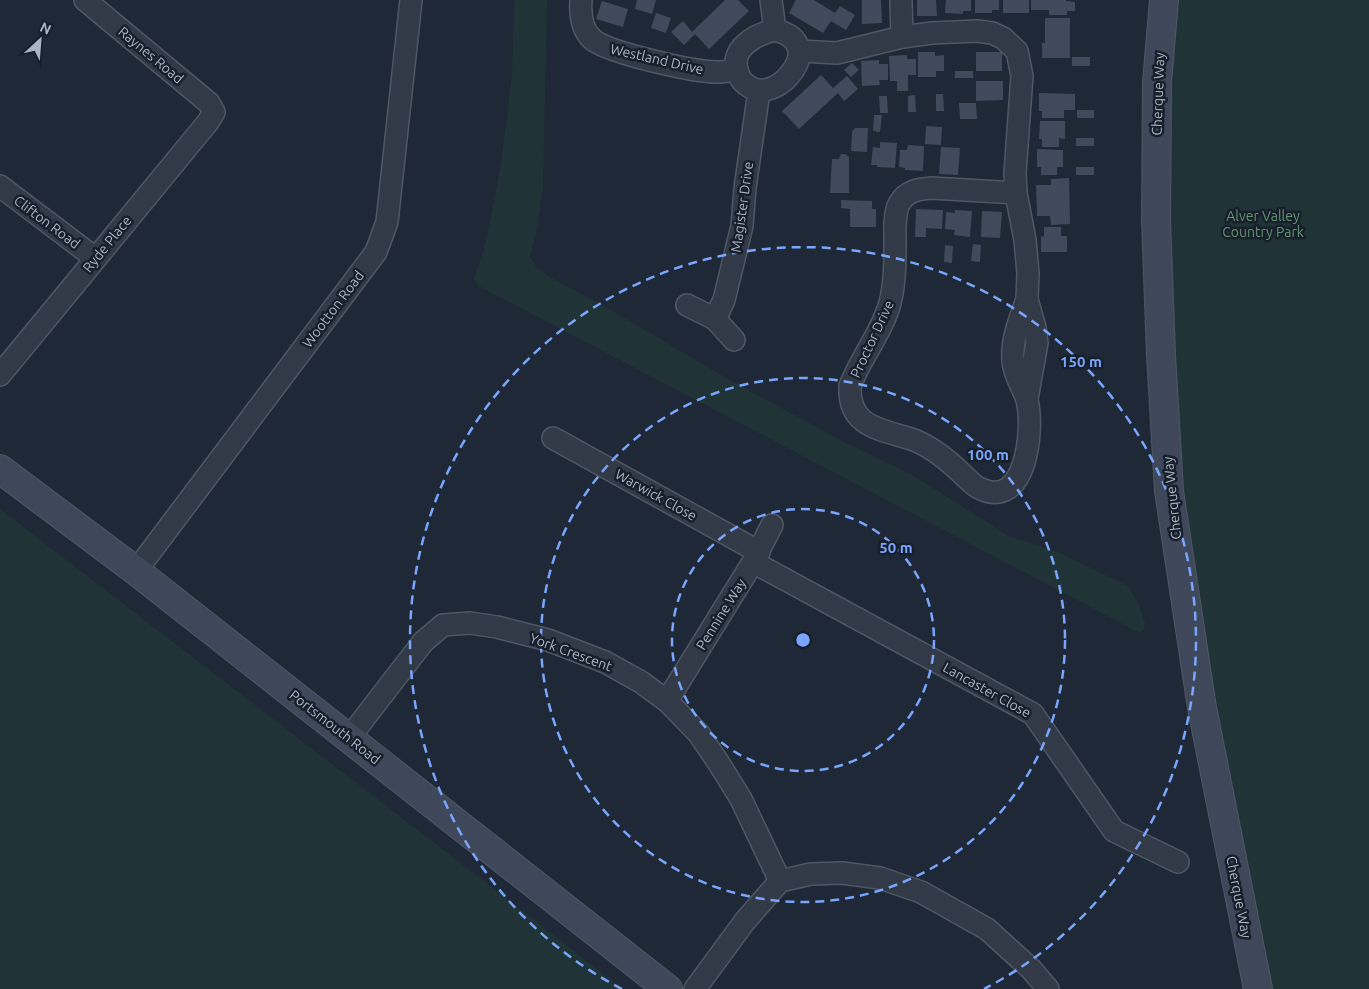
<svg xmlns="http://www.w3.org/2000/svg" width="1369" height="989" font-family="Ubuntu,sans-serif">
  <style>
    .green { fill: #203437 }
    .building { fill: #3f4a5c }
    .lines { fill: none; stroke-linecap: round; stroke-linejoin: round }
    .street-casing { stroke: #4f5765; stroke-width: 24 }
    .secondary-casing { stroke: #4f5765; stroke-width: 30 }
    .street { stroke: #323a47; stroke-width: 21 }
    .secondary { stroke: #3f485a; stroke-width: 28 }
    .ring { fill: none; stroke: #79a6fc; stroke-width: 2.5; stroke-dasharray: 9 6 }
    .labels { text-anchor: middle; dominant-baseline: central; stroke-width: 5; stroke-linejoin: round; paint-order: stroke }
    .street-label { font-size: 14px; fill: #abb4c4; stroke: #171f2b }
    .park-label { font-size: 14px; fill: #639570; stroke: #171f2b }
    .centre { fill: #79a6fc; stroke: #171f2b; stroke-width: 2.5 }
    .ring-label { font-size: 15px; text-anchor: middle; font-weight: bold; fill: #79a6fc; stroke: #171f2b; stroke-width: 5; stroke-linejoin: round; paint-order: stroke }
  </style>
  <rect width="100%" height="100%" fill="#1e2836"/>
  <g class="green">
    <polygon points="514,0 547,0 543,187 538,224 530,256 537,268 550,277 604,306 728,379 844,442 911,474 1009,536 1058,552 1128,586 1138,603 1145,623 1144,629 1140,633 477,285 474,278 483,253 490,222 501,163 512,77"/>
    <polygon points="1168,0 1369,0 1369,989 1269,989 1202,708 1156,220"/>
    <polygon points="0,509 536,921 622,989 0,989"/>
  </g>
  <g class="building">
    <polygon points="637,0 656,0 652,14 635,9"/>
    <polygon points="725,0 738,0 749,11 709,49 695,34 684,45 671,32 683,21 692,32"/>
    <polygon points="796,0 814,0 835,13 840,6 855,15 846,30 831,21 823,33 789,13"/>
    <polygon points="862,0 881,0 882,23 862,24"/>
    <polygon points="917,0 936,0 937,16 917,16"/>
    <polygon points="946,0 971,0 971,11 963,11 963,14 945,13"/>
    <polygon points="975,0 999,0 999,10 992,10 992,13 975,13"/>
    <rect x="1003" y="0" width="26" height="13"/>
    <polygon points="1031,0 1066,0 1066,1 1075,2 1075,11 1067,11 1067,15 1049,15 1049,10 1031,10"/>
    <polygon points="602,1 628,9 623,27 596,19"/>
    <polygon points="656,13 671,18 666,33 651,28"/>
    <polygon points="1045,18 1070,18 1070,58 1042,58 1042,43 1045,43"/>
    <polygon points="918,52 935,52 935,56 944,55 944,71 936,71 936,77 918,77"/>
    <rect x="976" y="52" width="26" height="19"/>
    <polygon points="907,55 907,59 916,59 916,75 908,75 908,91 897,91 897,81 890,81 889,56"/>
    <rect x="1072" y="57" width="18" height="9"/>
    <polygon points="879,60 879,64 888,64 888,80 879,80 880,85 862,86 861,61"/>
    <polygon points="852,63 859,70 851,77 844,70"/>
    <rect x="955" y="71" width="18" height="7"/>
    <polygon points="821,75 833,88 847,76 858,89 844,101 838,93 799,129 782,111"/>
    <polygon points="976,81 1003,81 1003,100 976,101"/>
    <polygon points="1039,93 1075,94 1075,110 1064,110 1064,118 1042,118 1042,111 1039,111"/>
    <polygon points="936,94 943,94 944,111 936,111"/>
    <polygon points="915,95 916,112 908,112 908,96"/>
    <polygon points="879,96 887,96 888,113 880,113"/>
    <polygon points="959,103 976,103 977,119 960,119"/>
    <rect x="1077" y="110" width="17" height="8"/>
    <polygon points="874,115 882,115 880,132 873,131"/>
    <polygon points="1040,121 1065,121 1065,139 1059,138 1059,147 1042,147 1042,139 1039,139"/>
    <polygon points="926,126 942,127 941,145 925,144"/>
    <polygon points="855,128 868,128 867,152 851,151 852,132"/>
    <rect x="1076" y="138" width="18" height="8"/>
    <polygon points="880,142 897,143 895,168 877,167 877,165 871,165 873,147 880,148"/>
    <polygon points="908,145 924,146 923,171 905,170 905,168 899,167 900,150 907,150"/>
    <polygon points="941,147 960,148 958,175 939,174"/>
    <polygon points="1037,149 1063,150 1063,167 1057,167 1057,175 1041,175 1041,167 1037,167"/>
    <polygon points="841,154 845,154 849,157 849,193 830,193 832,159 839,159"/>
    <rect x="1076" y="167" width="18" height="8"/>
    <polygon points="1069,178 1070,224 1051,225 1050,216 1037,216 1036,185 1051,185 1051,179"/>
    <polygon points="841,200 872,201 872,209 876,209 876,227 850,227 850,209 841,208"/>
    <polygon points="916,209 943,210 942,229 926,228 926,237 915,237"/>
    <polygon points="955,210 972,211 970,237 954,235 955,230 945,229 946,212 955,213"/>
    <polygon points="982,211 1002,212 1000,238 981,237"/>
    <polygon points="1044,227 1061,227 1061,236 1067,236 1067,252 1041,252 1041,236 1044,237"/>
    <polygon points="973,244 981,245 980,262 971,261"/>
    <polygon points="945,245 953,246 952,263 944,262"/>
  </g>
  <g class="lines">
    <g class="street-casing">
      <g id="street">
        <path d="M581,0C580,14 581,29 592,39C608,53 695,72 717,72C724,72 730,71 737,70"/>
        <polyline points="771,0 775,30"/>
        <polyline points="901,0 902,37"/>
        <path d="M775,30C830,43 777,105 750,87C744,84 740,79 738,73C728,49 756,34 775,30Z"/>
        <polyline points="800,51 837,53 902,37 932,33 977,31 992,33 1003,38 1017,51 1022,76 1015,173 1016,193 1025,240 1028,273 1027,299 1035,328 1037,343 1027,399"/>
        <polyline points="0,186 95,258"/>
        <path d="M1016,193L932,188C918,189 906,191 899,204C894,214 895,230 895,242C895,262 895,283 890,303C882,332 861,357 850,386C848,427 880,429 911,439C929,445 944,457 958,470C965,476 973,486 981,489C1027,510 1034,428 1027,400C1023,387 1014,376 1013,361C1011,340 1020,319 1027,299"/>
        <polyline points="687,305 715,319 734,340"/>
        <polyline points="715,319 724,300 742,226 745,188 759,91"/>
        <polyline points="0,375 208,122 214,112 209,103 85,0"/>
        <polyline points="553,438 759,552"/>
        <polyline points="753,562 1033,714 1114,831 1178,862"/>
        <polyline points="136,571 376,252 387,222 411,0"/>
        <polyline points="667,701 753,562 772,525"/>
        <polyline points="349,738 423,642 443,625 470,623 497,627 548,640 605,662 641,682 667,701 699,734 718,762 741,799 780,881 745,921 695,989"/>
        <polyline points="780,881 811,874 842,873 880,878 921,892 987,929 1031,969 1048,989"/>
      </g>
    </g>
    <g class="secondary-casing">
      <g id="secondary">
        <polyline points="1164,0 1157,82 1156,220 1161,355 1169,491 1202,708 1258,989"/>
        <polyline points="0,469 136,571 668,989"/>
      </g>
    </g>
    <use href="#street" class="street"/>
    <use href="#secondary" class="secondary"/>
  </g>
  <g class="ring">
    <circle cx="803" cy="640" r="131"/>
    <circle cx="803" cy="640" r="262"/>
    <path d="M622 989A393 393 0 1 1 984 989"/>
  </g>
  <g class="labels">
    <g class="street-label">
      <text transform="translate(151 55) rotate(40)">Raynes Road</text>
      <text transform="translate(657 59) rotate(13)">Westland Drive</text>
      <text transform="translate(1158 94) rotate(-88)">Cherque Way</text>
      <text transform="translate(742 207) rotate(-82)">Magister Drive</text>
      <text transform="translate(47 222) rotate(37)">Clifton Road</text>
      <text transform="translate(107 244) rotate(-51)">Ryde Place</text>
      <text transform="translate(333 309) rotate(-53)">Wootton Road</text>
      <text transform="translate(872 339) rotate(-65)">Proctor Drive</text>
      <text transform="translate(656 495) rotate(29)">Warwick Close</text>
      <text transform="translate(1172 498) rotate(-96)">Cherque Way</text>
      <text transform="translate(721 614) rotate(-58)">Pennine Way</text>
      <text transform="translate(571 652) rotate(20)">York Crescent</text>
      <text transform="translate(987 690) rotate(29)">Lancaster Close</text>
      <text transform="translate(335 727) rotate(38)">Portsmouth Road</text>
      <text transform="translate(1239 897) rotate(79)">Cherque Way</text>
    </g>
    <g class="park-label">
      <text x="1263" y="216">Alver Valley<tspan x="1263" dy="16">Country Park</tspan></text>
    </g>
  </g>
  <circle cx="803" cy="640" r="8" class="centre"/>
  <g class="ring-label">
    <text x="1081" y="367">150 m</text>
    <text x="988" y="460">100 m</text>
    <text x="896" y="553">50 m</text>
  </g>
  <g transform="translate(40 40) rotate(26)" stroke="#171f2b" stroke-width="4" paint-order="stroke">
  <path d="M0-4L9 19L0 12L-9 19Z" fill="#abb4c4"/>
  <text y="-8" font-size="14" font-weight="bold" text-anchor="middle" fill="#abb4c4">N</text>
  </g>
</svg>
